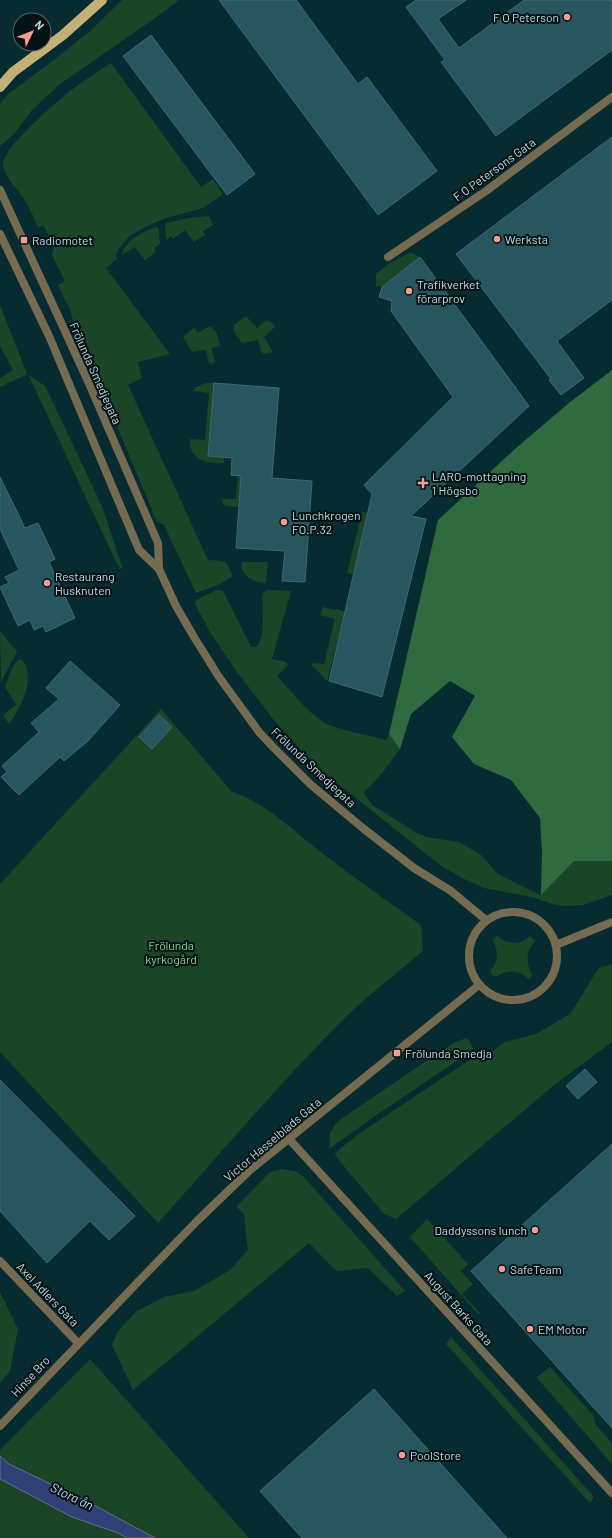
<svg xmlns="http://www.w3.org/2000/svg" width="612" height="1538" font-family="Barlow,sans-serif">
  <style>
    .green { fill: #1a4526 }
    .forest { fill: #306b40 }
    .water { fill: #324075; stroke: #5e6f95 }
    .building { fill: #27565e; stroke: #3c6a72 }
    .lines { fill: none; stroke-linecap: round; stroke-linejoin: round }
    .minor { stroke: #746b50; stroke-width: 8 }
    .tertiary { stroke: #746b50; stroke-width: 8 }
    .primary { stroke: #c4af76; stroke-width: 10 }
    .poi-dot { fill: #f59d8e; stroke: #021215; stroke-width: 1.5 }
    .labels { text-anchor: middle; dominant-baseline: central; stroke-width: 4; stroke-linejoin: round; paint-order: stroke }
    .poi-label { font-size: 12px; fill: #c4dce0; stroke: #021215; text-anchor: start }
    .street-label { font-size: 12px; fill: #c4dce0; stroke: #021215 }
    .park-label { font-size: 12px; fill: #81d595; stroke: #021215 }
    .water-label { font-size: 13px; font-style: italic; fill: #c8d4f6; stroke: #021215 }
  </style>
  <rect width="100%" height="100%" fill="#062c31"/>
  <g class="green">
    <polygon points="122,0 179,0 151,21 60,84 32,110 14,134 0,146 0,104 8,94 59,56 90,31"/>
    <path d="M111,63L201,187L213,179L223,194L203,208L166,218L147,226L129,236L118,250L116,255L117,259L106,268L170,354L138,362L142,378L128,385L208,560C227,561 225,559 233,576L220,584L196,593L164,525L157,522L112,414L94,368L89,370L81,349L70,310L58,285L65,281L52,255L54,247L44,226L38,227C34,218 30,208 24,199C18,189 4,177 3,164C3,158 8,155 9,150C38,115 72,87 111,63Z"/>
    <polygon points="209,216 211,219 213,225 203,231 205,235 194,242 185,230 173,239 171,236 166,240 165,224 167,223 188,218"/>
    <path d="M157,227L159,230L160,244L154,248L156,252L145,260L135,247L122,255C124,241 144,231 157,227Z"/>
    <polygon points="411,252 420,257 382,287 376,286 376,274 390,263"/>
    <polygon points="0,305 27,374 45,386 102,506 123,570 118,566 28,374 0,387 0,378 13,370 0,346"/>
    <path d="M246,316L257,328L266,320L271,322L275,327L264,337L273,352L262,354L258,340L242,343C238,337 233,332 234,325Z"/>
    <path d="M210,326C217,330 219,338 220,346L211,348L215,362L209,364L206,350L192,352L183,337L194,328L198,333Z"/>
    <path d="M206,383H214L208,456L224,457V463C208,464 188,460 190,439L205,440L209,393L194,391L196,387Z"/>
    <polygon points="238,475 241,476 239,507 228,506 223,504 222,499 236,499"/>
    <polygon points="362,512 368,513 353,574 347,573"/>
    <path d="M242,562H268L266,583C255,583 239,576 242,562Z"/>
    <path d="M217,590L223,591L251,647H257C264,637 263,620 263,608C263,602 261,596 264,592L268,590L291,591L272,659L286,662L288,665L277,676C292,691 311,719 332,726C349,732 368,735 386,740L389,734L400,749L382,773L364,793L372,805L417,833L427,837L459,842L481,855L498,874L540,895L574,861L611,860L612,861V895L583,905L566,906L556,905L532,897L484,888L462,878L440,865L328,776L302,751L273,719L237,672L210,632L195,604L196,600Z"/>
    <polygon points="323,607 335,610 336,609 345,612 327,681 311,664 312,663 324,664 335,619 320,615"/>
    <polygon points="0,631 16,650 17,653 11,662 1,682"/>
    <path d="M21,659C38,675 20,709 10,723H8L3,715L16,705L5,687C9,679 11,662 21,659Z"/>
    <path d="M161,709L232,792C267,803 294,832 322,853C354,878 388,901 421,925L423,951C398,972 372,992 349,1014C282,1080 221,1153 158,1223L0,1052V884Z"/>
    <path d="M497,936C507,944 520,946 530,936L535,941C526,951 525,964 533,975L528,979C520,970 506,969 496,977L492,975L490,971C499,962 499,951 492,940Z"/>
    <polygon points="612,964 612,1042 554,1085 396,1219 384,1214 337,1158 335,1153 357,1135 477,1055 481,1059 505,1042 536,1034 570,1014 599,968"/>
    <polygon points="466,1038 469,1040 473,1049 470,1052 375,1116 329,1149 330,1133 337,1122 432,1057 454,1043"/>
    <polygon points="281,1169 295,1171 304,1177 405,1291 397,1296 368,1268 336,1271 309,1243 133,1390 112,1345 118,1331 137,1311 164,1297 194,1291 230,1270 248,1250 244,1214 236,1207 270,1172"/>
    <polygon points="427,1219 468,1264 461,1271 473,1284 462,1294 480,1313 478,1314 410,1237"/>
    <polygon points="0,1292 18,1329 10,1371 0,1383"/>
    <polygon points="451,1337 594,1497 590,1503 446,1344"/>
    <polygon points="90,1359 249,1538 0,1538 0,1450"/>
    <polygon points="550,1367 593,1415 596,1425 612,1443 612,1464 538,1379 537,1377"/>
  </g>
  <polygon class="forest" points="612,370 612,861 574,861 541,895 542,852 540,818 511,780 474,764 452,737 475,696 450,681 411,714 400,749 389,734 438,520 516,448 569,403"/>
  <polygon class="water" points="0,1456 9,1464 90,1503 155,1538 127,1538 118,1533 72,1517 0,1479"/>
  <g class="building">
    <polygon points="219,0 296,0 358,84 367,77 437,171 378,215"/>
    <polygon points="416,0 466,0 438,19 459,48 524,0 612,0 612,50 496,136 441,62 445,60 406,7"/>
    <polygon points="151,35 255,174 227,195 123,56"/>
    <polygon points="612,137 612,300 557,341 584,378 561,395 549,380 551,379 456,254"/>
    <polygon points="420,257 529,406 411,516 426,519 382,697 329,681 372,494 364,485 453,397 391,311 392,301 379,297 382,287"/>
    <polygon points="214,383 279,388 272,478 312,481 305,582 282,581 285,551 236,548 241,476 231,475 232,458 208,456"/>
    <polygon points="0,477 25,528 38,523 55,559 49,562 75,618 46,632 43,626 34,630 30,620 18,626 0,587 9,583 5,577 19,570 0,529"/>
    <polygon points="70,661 120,705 88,741 64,761 60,757 19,795 1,777 7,772 2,766 39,732 31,723 59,699 46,688"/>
    <polygon points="159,715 172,727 152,749 139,737"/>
    <polygon points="585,1069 597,1082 578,1099 566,1086"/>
    <polygon points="0,1080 135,1216 109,1240 90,1221 47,1263 0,1211"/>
    <polygon points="612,1144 612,1428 471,1271"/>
    <polygon points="374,1389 507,1538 302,1538 260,1491"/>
  </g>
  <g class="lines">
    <g class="minor">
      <polyline points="0,190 87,379 158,543 159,569"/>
      <polyline points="0,234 49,336 139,550 159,569 176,606 194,637 219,677 259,732 274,748 310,784 364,829 414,868 451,891 486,920"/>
      <polyline points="388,257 486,191 612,97"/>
      <polyline points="289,1139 612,1493"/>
      <polyline points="0,1261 78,1343"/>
    </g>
    <g class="tertiary">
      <circle cx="513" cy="956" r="44"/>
      <polyline points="556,945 612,922"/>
      <polyline points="0,1426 137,1283 197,1221 249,1171 479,985"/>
    </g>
    <polyline class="primary" points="0,87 13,72 63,35 102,0"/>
  </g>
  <g class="poi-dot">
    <circle cx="567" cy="17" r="4"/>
    <circle cx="497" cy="239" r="4"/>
    <rect x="20" y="236" width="8" height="8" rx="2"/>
    <circle cx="409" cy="291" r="4"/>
    <path d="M421 477h4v4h4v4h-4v4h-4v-4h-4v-4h4z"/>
    <circle cx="284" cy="522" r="4"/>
    <circle cx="47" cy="583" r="4"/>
    <rect x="393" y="1049" width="8" height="8" rx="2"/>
    <circle cx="535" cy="1230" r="4"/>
    <circle cx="502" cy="1269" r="4"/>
    <circle cx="530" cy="1329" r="4"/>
    <circle cx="402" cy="1455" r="4"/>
  </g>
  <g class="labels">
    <g class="poi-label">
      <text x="559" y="17" text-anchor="end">F O Peterson</text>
      <text x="505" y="239">Werksta</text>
      <text x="32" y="240">Radiomotet</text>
      <text x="417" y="284">Trafikverket<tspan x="417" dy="14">förarprov</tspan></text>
      <text x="432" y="476">LARO-mottagning<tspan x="432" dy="14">1 Högsbo</tspan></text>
      <text x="292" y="515">Lunchkrogen<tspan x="292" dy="14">FO.P.32</tspan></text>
      <text x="55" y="576">Restaurang<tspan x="55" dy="14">Husknuten</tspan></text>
      <text x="405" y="1053">Frölunda Smedja</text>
      <text x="527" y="1230" text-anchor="end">Daddyssons lunch</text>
      <text x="510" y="1269">SafeTeam</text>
      <text x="538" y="1329">EM Motor</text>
      <text x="410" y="1455">PoolStore</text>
    </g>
    <g class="street-label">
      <text transform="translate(494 169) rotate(-36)">F O Petersons Gata</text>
      <text transform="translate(96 373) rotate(66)">Frölunda Smedjegata</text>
      <text transform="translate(314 767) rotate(43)">Frölunda Smedjegata</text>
      <text transform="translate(272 1139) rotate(-40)">Victor Hasselblads Gata</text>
      <text transform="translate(48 1294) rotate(46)">Axel Adlers Gata</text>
      <text transform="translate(459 1308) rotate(48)">August Barks Gata</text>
      <text transform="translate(30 1376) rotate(-47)">Hinse Bro</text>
    </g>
    <g class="park-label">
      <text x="171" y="945">Frölunda<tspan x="171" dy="14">kyrkogård</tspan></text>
    </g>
    <g class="water-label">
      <text transform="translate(72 1496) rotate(26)">Stora ån</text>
    </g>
  </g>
  <g transform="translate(32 32) rotate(47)"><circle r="19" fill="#021215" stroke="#506366"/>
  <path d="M0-3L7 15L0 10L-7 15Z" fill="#f59d8e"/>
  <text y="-6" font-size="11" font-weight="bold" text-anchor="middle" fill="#c4dce0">N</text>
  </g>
</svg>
